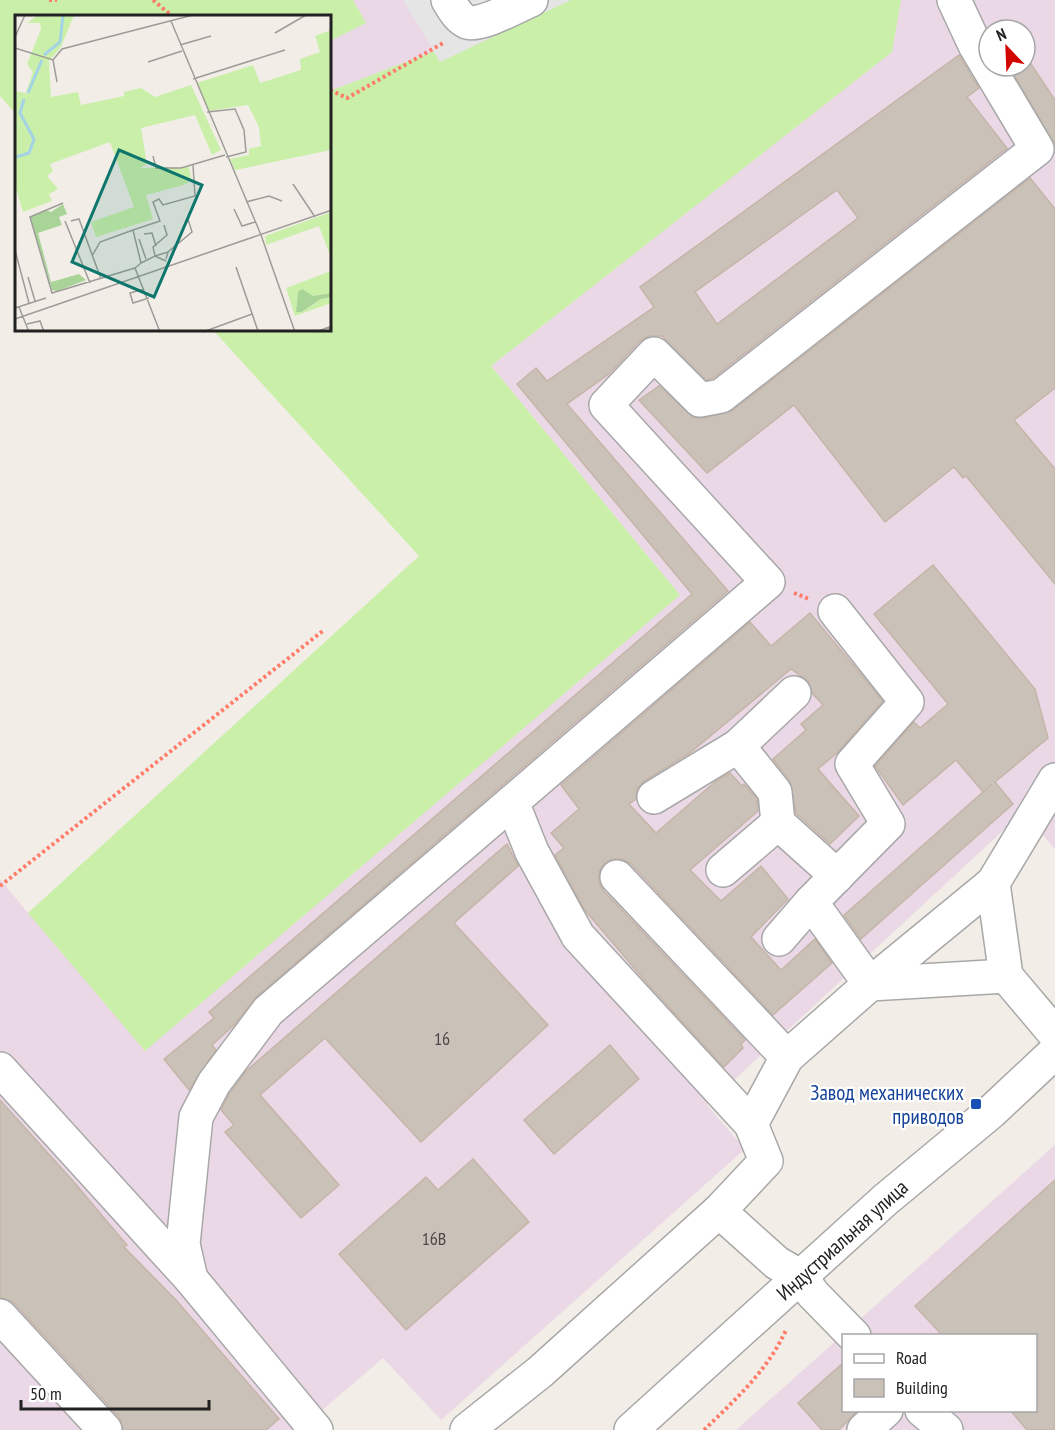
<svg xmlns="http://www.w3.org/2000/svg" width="1055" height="1430" font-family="'PT Sans Narrow',sans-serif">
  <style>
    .industrial { fill: #ebd8e7; fill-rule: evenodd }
    .grass { fill: #caefa9 }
    .parking { fill: #e5e5e5 }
    .building { fill: #cac1b9; stroke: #c5b5a7; stroke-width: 1.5; fill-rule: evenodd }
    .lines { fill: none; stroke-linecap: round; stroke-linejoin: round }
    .minor-casing { stroke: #a8a8a8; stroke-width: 36 }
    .path { stroke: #ff7c6a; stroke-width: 4; stroke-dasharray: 3 3; stroke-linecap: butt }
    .minor { stroke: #fff; stroke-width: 33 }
    .transit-dot { fill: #1a4fb4; stroke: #fff; stroke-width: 2 }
    .labels { text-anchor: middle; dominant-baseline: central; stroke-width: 4.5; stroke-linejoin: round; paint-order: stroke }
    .number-label { font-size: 18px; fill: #4b4947 }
    .transit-label { font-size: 21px; fill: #164399; stroke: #fff; text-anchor: end }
    .street-label { font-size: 21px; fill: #212121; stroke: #fff }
    .inset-river { fill: none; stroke: #a4d3e3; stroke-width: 3 }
    .inset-road { fill: none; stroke: #9e9c98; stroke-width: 1.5 }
    .view { fill: #0f766e; fill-opacity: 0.15; stroke: #0f766e; stroke-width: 3 }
    .inset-edge { fill: none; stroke: #212121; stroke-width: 3 }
  </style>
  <rect width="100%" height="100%" fill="#f2eee7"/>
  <g class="industrial">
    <polygon points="353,0 567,0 330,91 330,41 366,23"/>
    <path d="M901,0H1055V849L1023,812L707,1105L745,1149L441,1420L383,1358L299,1430H0V879L28,913L680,595L491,366L891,52ZM989,30H1025V66H989Z"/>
    <path d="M1055,1145V1430H736ZM844,1336H1036V1410H844Z"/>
  </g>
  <g class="grass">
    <polygon points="0,0 353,0 366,23 330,41 330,16 16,16 16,114 0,96"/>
    <polygon points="567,0 901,0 892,52 491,366 680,595 145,1051 28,913 419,556 213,330 330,330 330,91"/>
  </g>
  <polygon class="parking" points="403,0 571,0 440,62"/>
  <g class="building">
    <polygon points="1001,20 1008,30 989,31 988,29"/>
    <path d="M959,55L979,88L967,97L1007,148L713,378L706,380L662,336H649L640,341L609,374L567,404L728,591L256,997L234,1025L212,1045L216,1050L189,1090L164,1059L214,1018L209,1012L692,594L517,384L536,368L547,381L654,307L640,287ZM837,190L858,218L717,324L695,292Z"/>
    <polygon points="1025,55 1055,100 1055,145 1009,66 1025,66"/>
    <polygon points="1030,178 1055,209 1055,388 1014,420 1055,469 1055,584 966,476 963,478 954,467 885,522 794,405 707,473 639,400 659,386 694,418 704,418 732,411"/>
    <polygon points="933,565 1035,689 1048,738 995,782 1013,804 861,939 844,915 992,784 983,792 956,760 903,805 875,766 914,722 920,728 948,704 874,614"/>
    <polygon points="810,613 883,701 838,752 818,769 859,816 830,844 796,813 790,781 773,759 806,730 801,724 823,705 812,693 808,681 791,669 690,753 644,781 637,789 636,799 629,804 656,833 716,781 730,773 742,786 744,784 757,799 758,811 690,870 721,901 761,866 788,899 751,937 781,970 815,939 832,963 773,1015 631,864 622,859 612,859 604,864 599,872 599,882 603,890 745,1040 741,1044 743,1048 724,1067 646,982 584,909 555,855 564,848 551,833 579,809 561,785 750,622 771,646"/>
    <polygon points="507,844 518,866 454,923 548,1025 421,1142 325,1038 260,1095 339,1185 301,1218 225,1132 234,1125 221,1110 230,1093 245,1072"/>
    <polygon points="610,1045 639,1079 554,1154 524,1120"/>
    <polygon points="0,1100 73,1181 127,1245 124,1247 176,1300 279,1419 266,1430 123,1430 119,1417 14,1303 0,1297"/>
    <polygon points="473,1159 529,1222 406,1330 339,1254 426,1177 438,1190"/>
    <polygon points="1055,1180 1055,1430 1027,1430 1010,1410 1035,1410 1035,1335 942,1335 915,1306"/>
    <polygon points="843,1363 843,1410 858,1410 839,1430 822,1430 798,1403"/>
  </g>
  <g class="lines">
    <g class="minor-casing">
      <g id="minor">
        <path d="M448,0C453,8 458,18 467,22C480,27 517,6 531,0"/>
        <polyline points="835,611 907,702 852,764 888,824 811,902 870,984 993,883"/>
        <polyline points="738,746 794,693"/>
        <polyline points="654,797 738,746 775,792 778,823 837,876"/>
        <polyline points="723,870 778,823"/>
        <polyline points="617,877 787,1057"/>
        <polyline points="779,939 811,902"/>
        <polyline points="1006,976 993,883 1055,780"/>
        <polyline points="0,1069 191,1279 316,1430"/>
        <polyline points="751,1124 787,1057 870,984 1006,976 1055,1034"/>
        <polyline points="719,1211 766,1161 751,1124 578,936 532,852 512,802 768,582 606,405 654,354 700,400 721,396 1037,149 975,45 954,0"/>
        <polyline points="191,1279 183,1244 196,1117 214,1083 268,1011 512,802"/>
        <polyline points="0,1316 105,1430"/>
        <polyline points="922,1410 946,1430"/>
        <polyline points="467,1430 540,1372 719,1211 777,1263 800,1276 813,1294 854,1336"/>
        <polyline points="631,1430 885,1200 991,1112 1055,1052"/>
        <polyline points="864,1430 886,1410"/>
      </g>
    </g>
    <g class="path">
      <polyline points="49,0 57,0"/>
      <polyline points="153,0 172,16"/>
      <polyline points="330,90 347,98 445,42"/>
      <polyline points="794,593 809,599"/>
      <polyline points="0,886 324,630"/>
      <path d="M704,1430C735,1400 768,1370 786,1330"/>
    </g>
    <use href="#minor" class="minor"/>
  </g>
  <rect class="transit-dot" x="970" y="1098" width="12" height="12" rx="3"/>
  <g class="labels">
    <g class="number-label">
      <text x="442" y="1038">16</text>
      <text x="434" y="1238">16В</text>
    </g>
    <g class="transit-label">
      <text x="964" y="1092">Завод механических<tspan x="964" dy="24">приводов</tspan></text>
    </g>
    <g class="street-label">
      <text transform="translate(842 1240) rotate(-42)">Индустриальная улица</text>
    </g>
  </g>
  <g transform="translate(15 15)">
    <rect width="316" height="316" fill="#f2eee7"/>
    <path d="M23,0H59L46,32L34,46L36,82L63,77L66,90L109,81V77L126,73L140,82L176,70L206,135L197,140L180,100L126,113L132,149L125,153L174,152L176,163L172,169L131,180L138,204L81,222L76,207L119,192L95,127L35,149L38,156L32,161L43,174L34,179L37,186L8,197L0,170V76L14,79L11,78L18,57L12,49L26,14L25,8H12ZM316,15V135L220,155L215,144L234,140V134L246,131L244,112L233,90L194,96L182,68L238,50L245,68L286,55L285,44L305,37L300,21ZM316,197V243L304,211L251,230L250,221ZM316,256V278L298,281L283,277L281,296L288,297L306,284L316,282V288L280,301L271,273Z" fill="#caefa9"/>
    <path d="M48,189L52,199L44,202L47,210L23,218L36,267L64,259L71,265L42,276L37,275L15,202L31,195L36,197ZM287,274L298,281L316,278V282L306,284L287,297H281L283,277Z" fill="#a9d498"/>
    <path class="inset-river" d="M29,40L45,27L48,0M13,78L27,45M1,142L14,138L19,124L5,98L9,84"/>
    <path class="inset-road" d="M156,6L246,220L280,317M260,18L291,0M0,22L10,0M165,30L196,21M0,33L38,45L47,34L178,0M38,45L42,67M133,47L167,36M178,64L270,35M192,97L220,94L229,115L231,137L211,142M138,141L141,153H166L210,140M278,169L300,202M231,187L254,181L267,186M48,188L15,202L37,278L120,253L145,317M219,194L227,211L240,207M50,206L75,268M56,206L64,204L86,264M149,210L152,220L138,232L140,241L153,237M129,219L137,218L141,231M124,224L131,244M0,235L14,288M77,241L85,227L118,215M151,244L153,237L177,217L173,204M126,248L140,241L151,246M221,252L243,316M120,253L126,248L118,215L145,206L138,187L144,184L148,190L180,181L178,150M13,262L20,286M129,274L115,278L118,288L134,283M4,292L14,317M0,293L31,283M0,304L317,195M12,309L25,306L29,317M188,317L237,299M301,317L314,312L316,317"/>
    <path class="view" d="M104,135L187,170L139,282L57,247Z"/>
    <rect width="316" height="316" class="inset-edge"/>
  </g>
  <rect x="842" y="1334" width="195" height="78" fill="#ffffff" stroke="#a6a6a6" stroke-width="1.5"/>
  <rect x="854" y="1354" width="30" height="9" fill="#ffffff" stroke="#a6a6a6" stroke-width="1.5"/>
  <text x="896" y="1364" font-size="18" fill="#212121">Road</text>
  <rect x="854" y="1379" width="30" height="18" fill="#cac1b9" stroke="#a6a6a6" stroke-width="1.5"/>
  <text x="896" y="1394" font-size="18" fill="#212121">Building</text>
  <g transform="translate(1007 48) rotate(337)"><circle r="28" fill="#ffffff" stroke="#a6a6a6" stroke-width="1.5"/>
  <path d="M0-4.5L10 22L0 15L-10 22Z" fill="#d10400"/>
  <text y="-9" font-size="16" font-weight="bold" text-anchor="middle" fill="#212121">N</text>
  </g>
  <path d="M21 1400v9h188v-9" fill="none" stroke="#212121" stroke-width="3"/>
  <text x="30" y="1400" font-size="18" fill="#212121" stroke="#ffffff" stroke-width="4.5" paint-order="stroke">50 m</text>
</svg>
